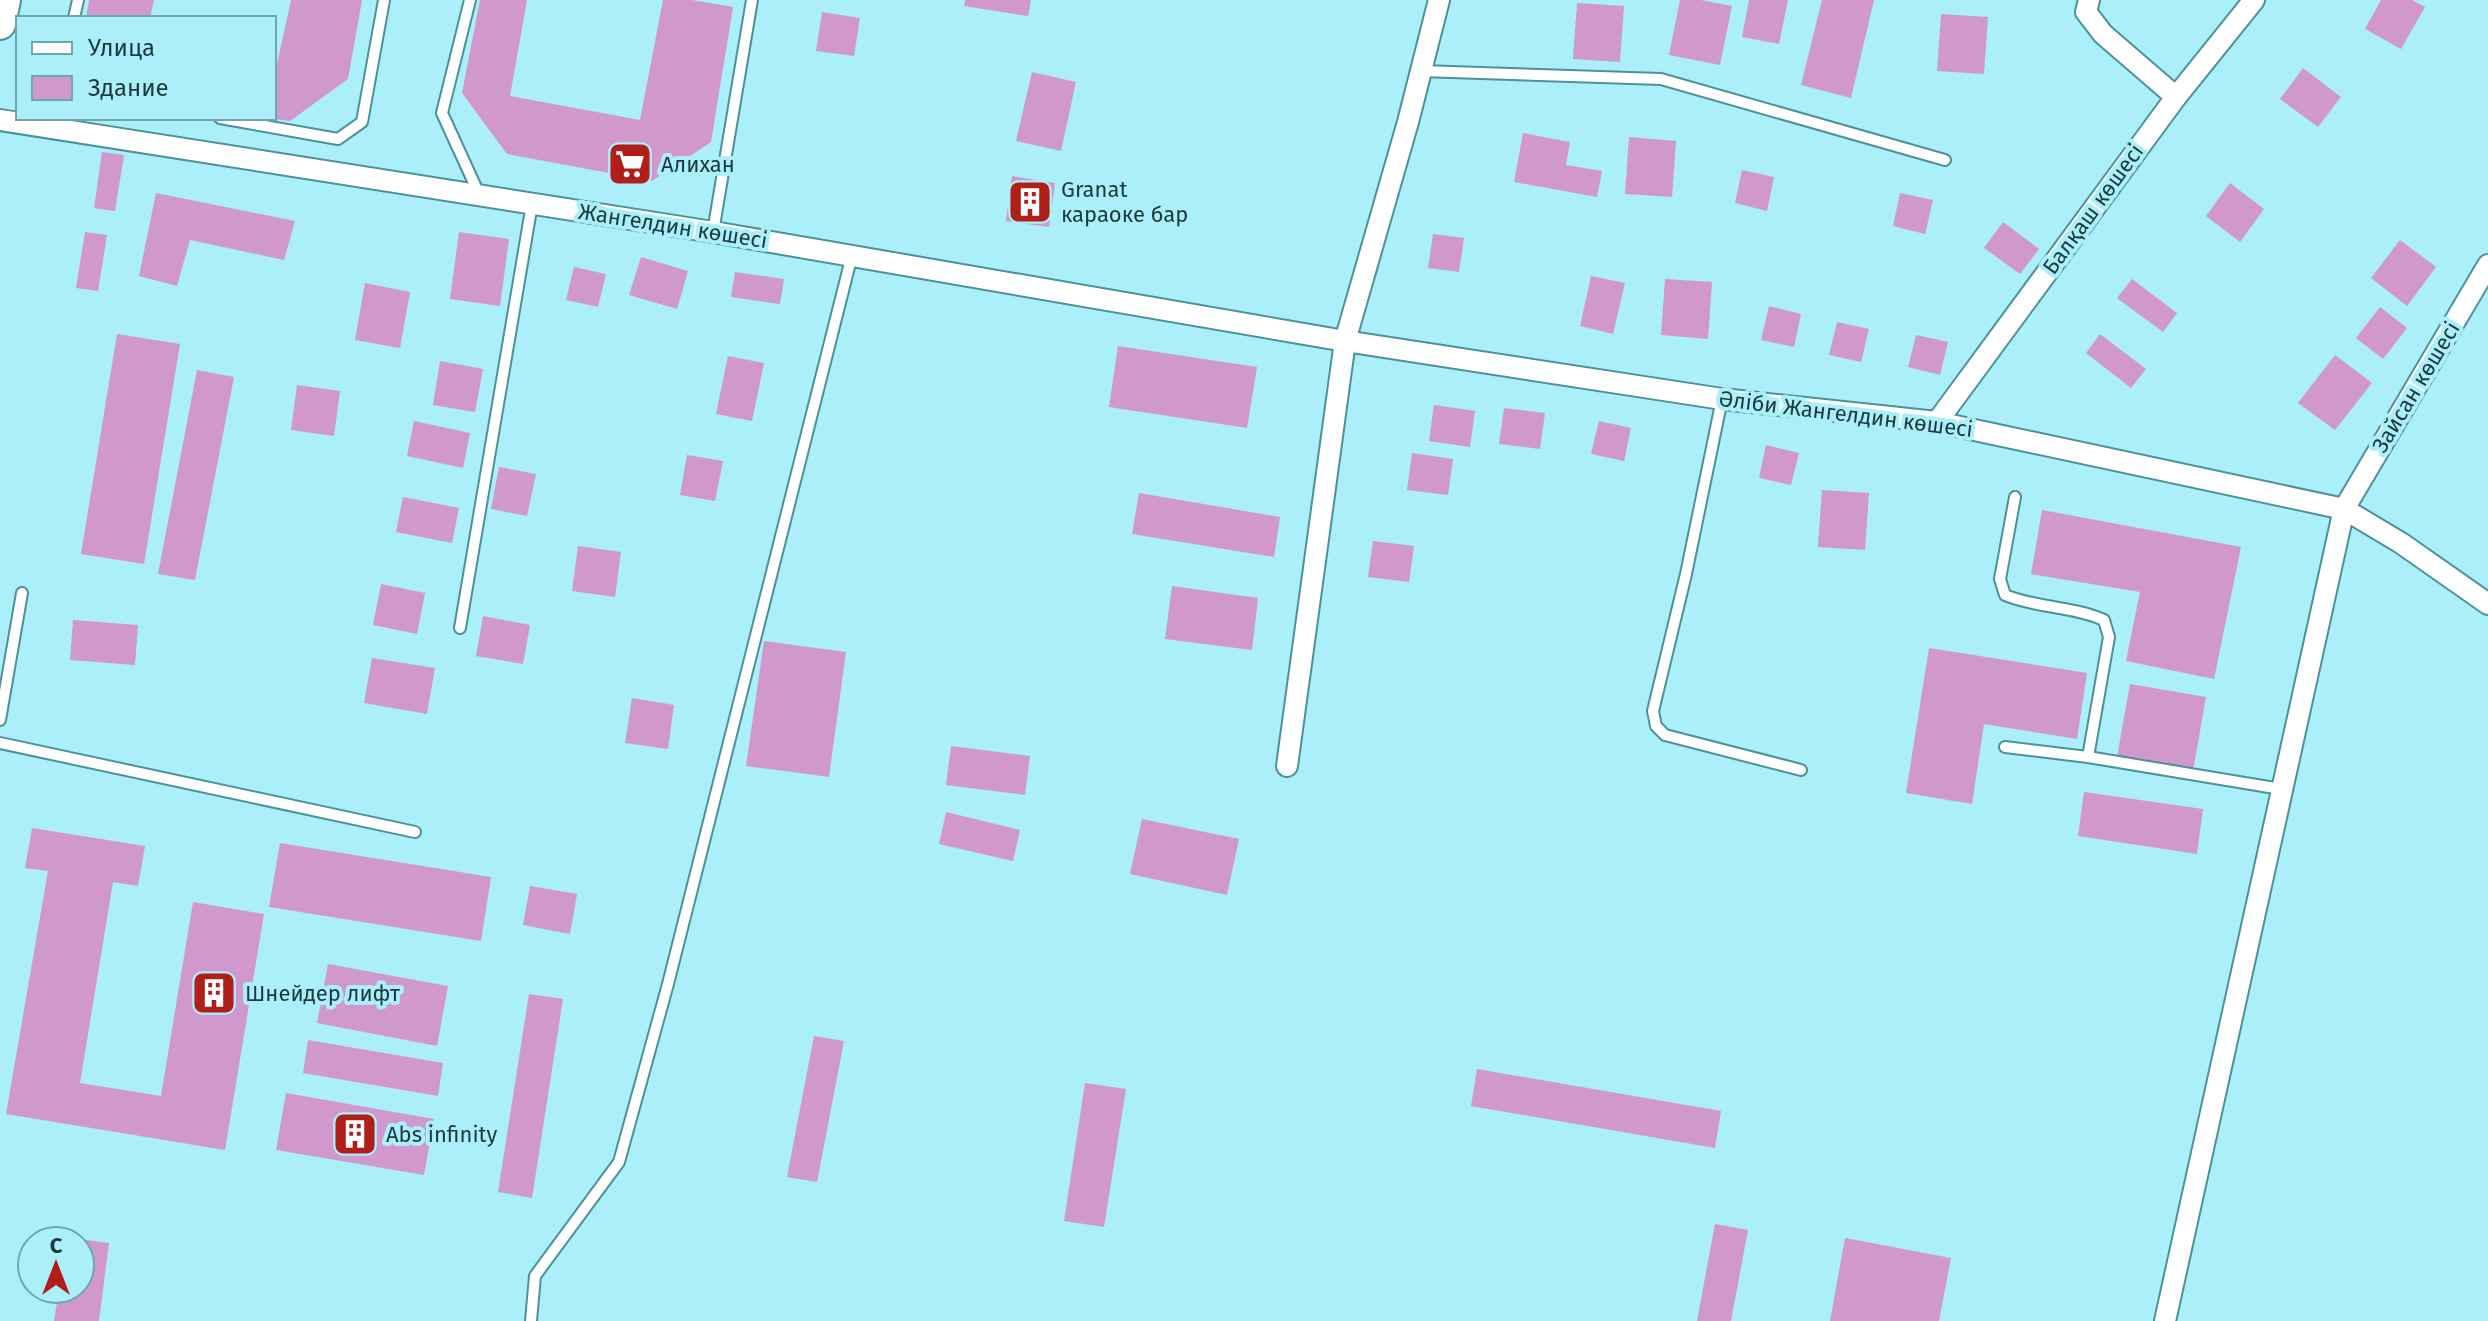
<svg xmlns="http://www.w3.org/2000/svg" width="2488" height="1321" font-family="'Fira Sans',sans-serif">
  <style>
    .building { fill: #d098cd }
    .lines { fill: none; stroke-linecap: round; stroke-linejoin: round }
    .lane-casing { stroke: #4d919b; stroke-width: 14 }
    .street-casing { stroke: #4d919b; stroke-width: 24 }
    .secondary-casing { stroke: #4d919b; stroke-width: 34 }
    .lane { stroke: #fff; stroke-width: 10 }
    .street { stroke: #fff; stroke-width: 20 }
    .secondary { stroke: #fff; stroke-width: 30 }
    .labels { text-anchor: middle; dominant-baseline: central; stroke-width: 8; stroke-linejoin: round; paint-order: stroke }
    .poi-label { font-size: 22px; fill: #1c393d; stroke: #aaeffa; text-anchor: start }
    .street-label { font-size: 22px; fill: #1c393d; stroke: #aaeffa }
  </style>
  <rect width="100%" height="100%" fill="#aaeffa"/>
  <g class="building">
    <polygon points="89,0 154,0 150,18 86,18"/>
    <polygon points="291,0 362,0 348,79 290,121 274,119 274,63 277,64"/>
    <polygon points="480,0 527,0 510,96 640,120 663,0 692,0 733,7 711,142 652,181 507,154 462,93"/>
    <polygon points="965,0 1031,0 1028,16 964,6"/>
    <polygon points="1680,0 1701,0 1732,6 1720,65 1669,55"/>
    <polygon points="1749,0 1788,0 1779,44 1742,37"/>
    <polygon points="1822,0 1874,0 1851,98 1801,85"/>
    <polygon points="2381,0 2412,0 2425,7 2401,49 2365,29"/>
    <polygon points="1577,3 1624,6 1620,62 1573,59"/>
    <polygon points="822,12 860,18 854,56 816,51"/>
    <polygon points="1941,14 1988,17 1984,74 1937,71"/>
    <polygon points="2303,68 2341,97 2318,127 2280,99"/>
    <polygon points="1032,72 1076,82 1061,151 1016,141"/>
    <polygon points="1523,133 1570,142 1566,165 1602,171 1597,197 1514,182"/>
    <polygon points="1629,137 1676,141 1672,197 1625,194"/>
    <polygon points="102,152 124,155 115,211 94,208"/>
    <polygon points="1742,170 1774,177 1767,211 1735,203"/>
    <polygon points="1012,176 1055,183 1049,227 1006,221"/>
    <polygon points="2230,183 2264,209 2240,242 2206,216"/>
    <polygon points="156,193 295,221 284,260 190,240 177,286 139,276"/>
    <polygon points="1900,193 1933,200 1925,234 1893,226"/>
    <polygon points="2003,222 2039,249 2020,274 1984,248"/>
    <polygon points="85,232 107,235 98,291 76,288"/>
    <polygon points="459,232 509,239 500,306 450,299"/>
    <polygon points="1433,234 1464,238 1459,272 1428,268"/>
    <polygon points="2400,240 2436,267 2407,306 2371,278"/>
    <polygon points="641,257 688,271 677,309 629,295"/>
    <polygon points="574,267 606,274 598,307 566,300"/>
    <polygon points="735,272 784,279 780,304 731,297"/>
    <polygon points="1591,276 1625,283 1613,334 1580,326"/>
    <polygon points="1665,279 1712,282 1708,339 1661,335"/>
    <polygon points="2132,279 2177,313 2163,332 2117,298"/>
    <polygon points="365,283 410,292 400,348 355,340"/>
    <polygon points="1769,306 1801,314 1794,347 1761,340"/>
    <polygon points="2380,307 2407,328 2383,359 2356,338"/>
    <polygon points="1837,322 1869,329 1861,362 1829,355"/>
    <polygon points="117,334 180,344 144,564 81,554"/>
    <polygon points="2100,334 2146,369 2131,388 2086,353"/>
    <polygon points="1916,335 1948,342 1940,375 1908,367"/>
    <polygon points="1118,346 1257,367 1247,428 1109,407"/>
    <polygon points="2335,355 2372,383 2335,430 2298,403"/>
    <polygon points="728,356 764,363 752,421 716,414"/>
    <polygon points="440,361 483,369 475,412 433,405"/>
    <polygon points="197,370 234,377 195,580 158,574"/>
    <polygon points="297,385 340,391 334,436 291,430"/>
    <polygon points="1434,405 1475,411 1470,447 1429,441"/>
    <polygon points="1504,408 1545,413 1540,449 1499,444"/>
    <polygon points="414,421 470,433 463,468 407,456"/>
    <polygon points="1599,421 1631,428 1624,461 1591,454"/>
    <polygon points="1766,445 1799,453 1791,485 1759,478"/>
    <polygon points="1412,453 1453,459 1448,495 1407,490"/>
    <polygon points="687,455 723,461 715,501 680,495"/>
    <polygon points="499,467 536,474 527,516 491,509"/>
    <polygon points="1822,490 1869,493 1865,550 1818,547"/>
    <polygon points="1139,493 1280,517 1274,557 1132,534"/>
    <polygon points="403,497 459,508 452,543 396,532"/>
    <polygon points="2042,510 2241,547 2214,679 2126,661 2140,592 2031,574"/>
    <polygon points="1373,541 1414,546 1409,582 1368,577"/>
    <polygon points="578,546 621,552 615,597 572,591"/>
    <polygon points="381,584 425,593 417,634 373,625"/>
    <polygon points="1172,586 1258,598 1252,650 1165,639"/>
    <polygon points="483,616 530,625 523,664 476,656"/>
    <polygon points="73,620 138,625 135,665 70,660"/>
    <polygon points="764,641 846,652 829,777 746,766"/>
    <polygon points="1929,648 2087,673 2077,739 1984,724 1972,804 1906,793"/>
    <polygon points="372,658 435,668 427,714 364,703"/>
    <polygon points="2130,684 2206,697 2193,771 2117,757"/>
    <polygon points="632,698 674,705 668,749 625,743"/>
    <polygon points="951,746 1030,756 1025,795 946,785"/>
    <polygon points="2084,792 2203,809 2197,854 2078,836"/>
    <polygon points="946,812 1020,830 1013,861 939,844"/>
    <polygon points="1142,819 1239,839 1227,895 1130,874"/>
    <polygon points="32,828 145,846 138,886 113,882 80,1083 161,1096 193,902 264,914 225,1150 6,1114 48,871 25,868"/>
    <polygon points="280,843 491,877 481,941 269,907"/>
    <polygon points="530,886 577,894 570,934 523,925"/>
    <polygon points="328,964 448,986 437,1046 317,1023"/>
    <polygon points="529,994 563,999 532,1198 498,1192"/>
    <polygon points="814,1036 844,1041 817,1182 787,1177"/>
    <polygon points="308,1040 443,1063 438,1096 303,1073"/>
    <polygon points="1477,1069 1721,1111 1715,1148 1471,1106"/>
    <polygon points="1085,1083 1126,1089 1104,1227 1064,1221"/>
    <polygon points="286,1093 434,1119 424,1175 276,1150"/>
    <polygon points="1715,1224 1748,1230 1731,1321 1697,1321"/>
    <polygon points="65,1237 109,1243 99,1321 54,1321 59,1289 80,1289 80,1241 65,1241"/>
    <polygon points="1845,1238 1951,1258 1939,1321 1830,1321"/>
  </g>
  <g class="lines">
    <g class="lane-casing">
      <g id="lane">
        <polyline points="470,0 442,113 479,194"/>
        <polyline points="74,18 78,0"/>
        <polyline points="1421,71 1661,79 1945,160"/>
        <polyline points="220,118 338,139 362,122 384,0"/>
        <polyline points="713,232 752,0"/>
        <polyline points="1722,399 1686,574 1653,711 1656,726 1665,735 1801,770"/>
        <path d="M2015,497L2000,579L2005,595C2036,608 2072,606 2104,620L2109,637L2088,757"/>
        <polyline points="460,628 532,204"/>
        <polyline points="0,720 22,593"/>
        <polyline points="0,743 415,832"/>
        <polyline points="2005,747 2088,757 2281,789"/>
        <polyline points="531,1321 535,1276 619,1162 668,984 852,255"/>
      </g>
    </g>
    <g class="street-casing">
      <g id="street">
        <polyline points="2089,0 2086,12 2103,34 2176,97"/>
        <polyline points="0,120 713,232 1345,341 1722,399 1937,422 2344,509 2401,543 2488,604"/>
        <polyline points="1937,422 2176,97 2254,0"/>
        <polyline points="1287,766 1345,341 1408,122 1439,0"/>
        <polyline points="2165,1321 2344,509 2488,265"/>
      </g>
    </g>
    <g class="secondary-casing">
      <polyline id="secondary" points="0,24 5,0"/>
    </g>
    <use href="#lane" class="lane"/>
    <use href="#street" class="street"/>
    <use href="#secondary" class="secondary"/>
  </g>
  <defs>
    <g id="supermarket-square" transform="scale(2.3)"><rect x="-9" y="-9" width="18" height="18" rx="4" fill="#af1e18" stroke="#aaeffa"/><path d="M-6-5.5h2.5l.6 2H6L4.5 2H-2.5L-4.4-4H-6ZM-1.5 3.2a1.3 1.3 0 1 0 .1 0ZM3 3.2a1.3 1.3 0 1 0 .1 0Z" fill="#fff"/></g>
    <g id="building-square" transform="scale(2.3)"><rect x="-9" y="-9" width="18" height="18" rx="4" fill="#af1e18" stroke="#aaeffa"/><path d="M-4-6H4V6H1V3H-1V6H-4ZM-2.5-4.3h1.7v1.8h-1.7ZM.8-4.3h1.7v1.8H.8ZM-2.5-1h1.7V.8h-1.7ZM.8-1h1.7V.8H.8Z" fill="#fff"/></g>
  </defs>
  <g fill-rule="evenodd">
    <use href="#supermarket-square" x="630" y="164"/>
    <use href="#building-square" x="1030" y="202"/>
    <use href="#building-square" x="214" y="993"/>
    <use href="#building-square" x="355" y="1134"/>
  </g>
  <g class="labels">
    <g class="poi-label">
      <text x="661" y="164">Алихан</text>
      <text x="1061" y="189">Granat<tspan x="1061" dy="25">караоке бар</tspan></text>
      <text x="245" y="993">Шнейдер лифт</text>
      <text x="386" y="1134">Abs infinity</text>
    </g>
    <g class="street-label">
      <text transform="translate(2093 209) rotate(-54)">Балқаш көшесі</text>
      <text transform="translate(673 226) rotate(9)">Жангелдин көшесі</text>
      <text transform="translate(2416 387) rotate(-59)">Зайсан көшесі</text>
      <text transform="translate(1846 414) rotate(7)">Әліби Жангелдин көшесі</text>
    </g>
  </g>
  <rect x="16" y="16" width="260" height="104" fill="#aaeffa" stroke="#71a6ae" stroke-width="2"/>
  <rect x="32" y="42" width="40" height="12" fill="#ffffff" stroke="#71a6ae" stroke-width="2"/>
  <text x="88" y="56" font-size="24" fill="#1c393d">Улица</text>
  <rect x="32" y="76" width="40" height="24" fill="#d098cd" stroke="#71a6ae" stroke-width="2"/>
  <text x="88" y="96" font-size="24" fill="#1c393d">Здание</text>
  <g transform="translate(56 1265)"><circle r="38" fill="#aaeffa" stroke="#71a6ae" stroke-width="2"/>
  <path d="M0-6L14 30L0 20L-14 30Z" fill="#af1e18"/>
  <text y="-12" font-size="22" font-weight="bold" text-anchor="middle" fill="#1c393d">С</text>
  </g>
</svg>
